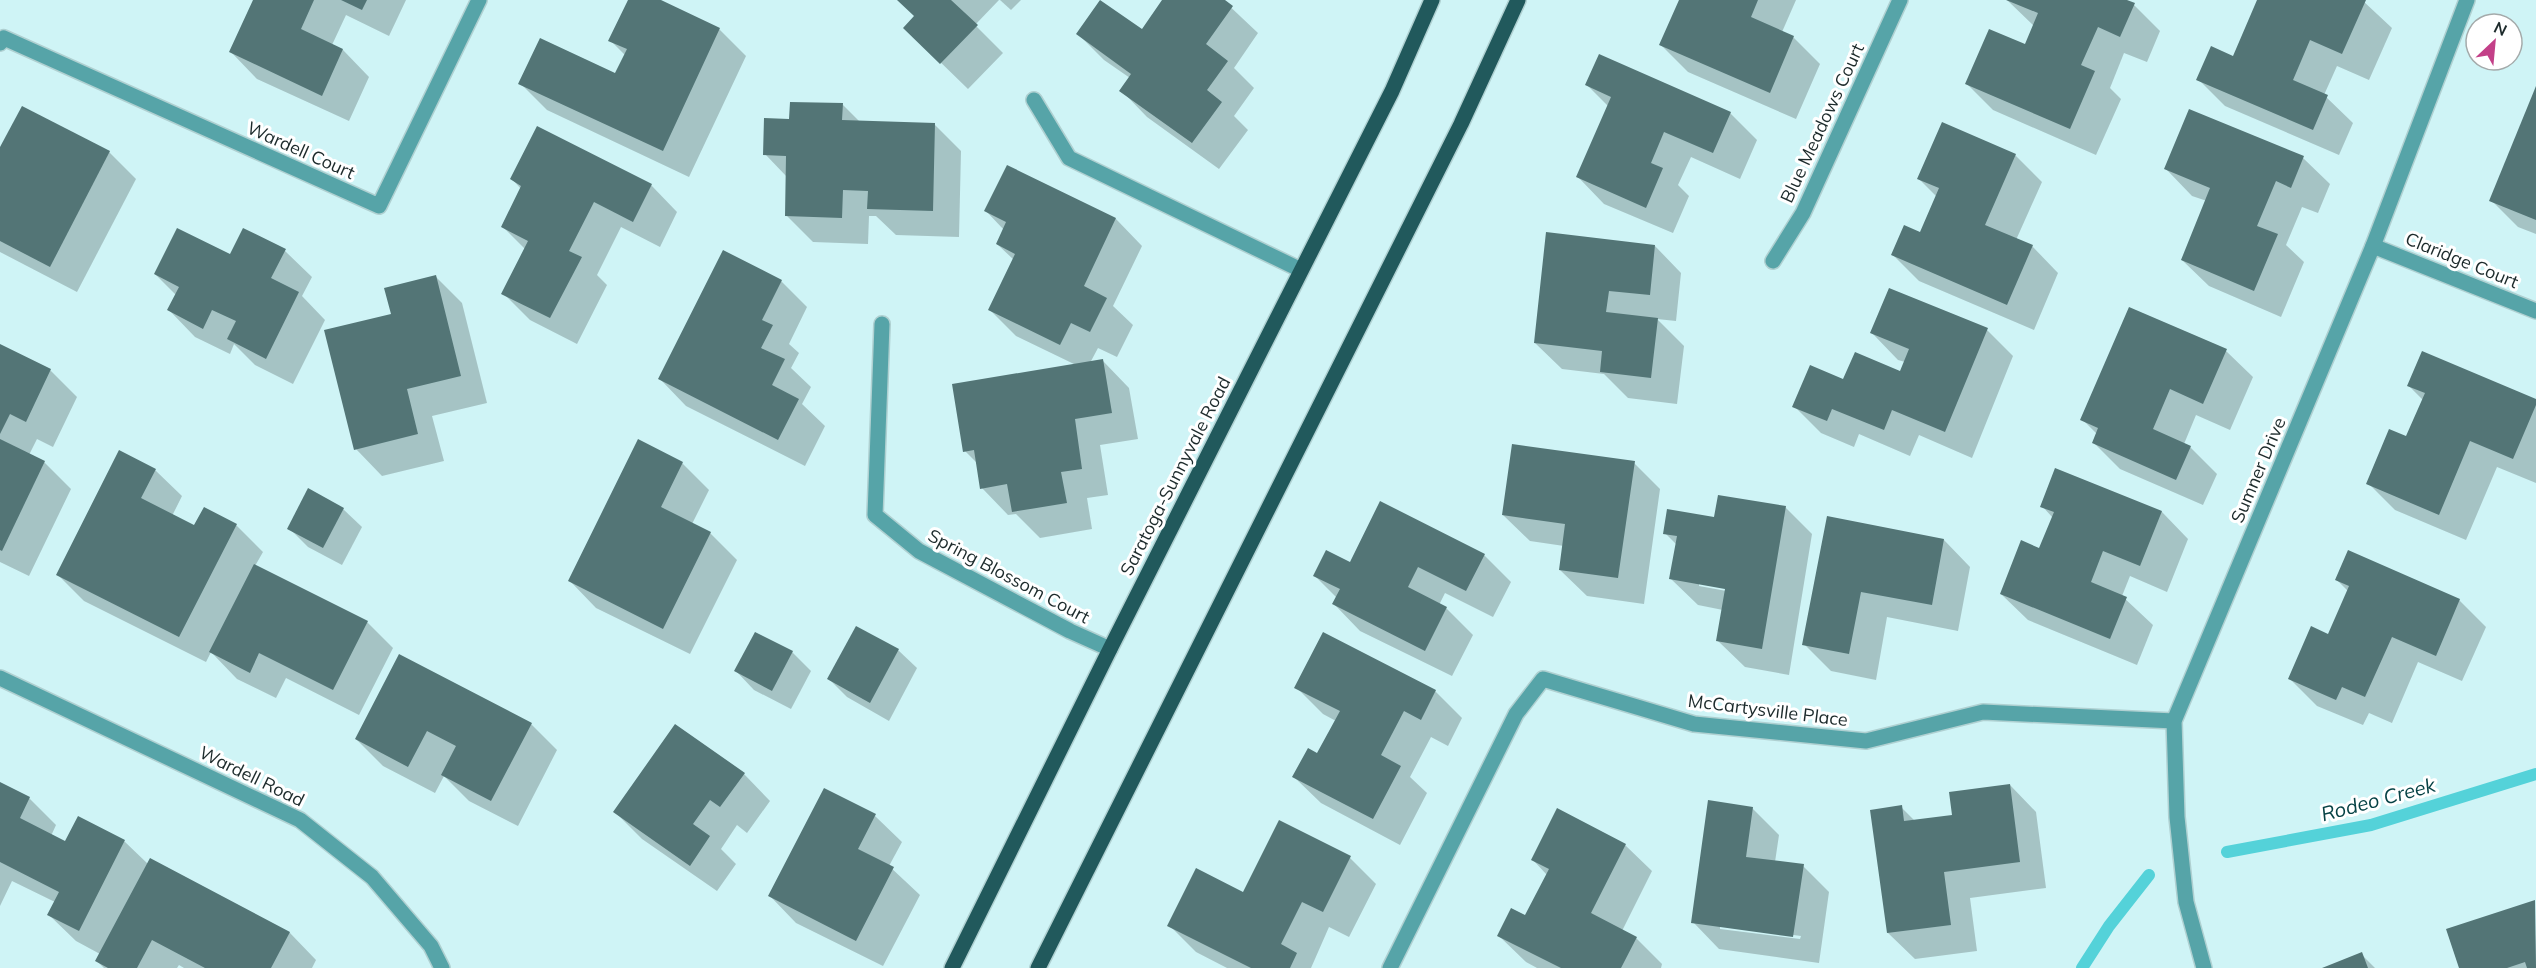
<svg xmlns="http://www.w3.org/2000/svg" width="2536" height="968" font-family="Mulish,sans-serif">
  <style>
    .shadow { fill: #0003; fill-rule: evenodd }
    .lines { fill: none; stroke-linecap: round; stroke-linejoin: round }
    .stream { stroke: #54d2d9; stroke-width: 12 }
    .building { fill: #537576 }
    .street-casing { stroke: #afd0d1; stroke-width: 18 }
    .primary-casing { stroke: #afd0d1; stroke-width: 18 }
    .street { stroke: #56a4a8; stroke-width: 15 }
    .primary { stroke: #21595c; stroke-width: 15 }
    .labels { text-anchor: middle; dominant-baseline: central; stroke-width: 6; stroke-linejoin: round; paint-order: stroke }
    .street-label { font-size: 18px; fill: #1c2a2b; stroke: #fff }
    .water-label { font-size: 20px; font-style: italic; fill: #064245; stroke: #fff }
  </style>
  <rect width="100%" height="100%" fill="#cff4f6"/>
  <g class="shadow">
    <polygon points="255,0 406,0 389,36 346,15 332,45 343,50 369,77 349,121 257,79 231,52"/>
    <polygon points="629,0 657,0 719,29 746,56 689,177 547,110 520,83 616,75 625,55 610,40"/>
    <polygon points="899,0 999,0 975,25 1003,53 968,89 932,54 916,17"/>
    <polygon points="1000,0 1021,0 1011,10"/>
    <polygon points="1164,0 1223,0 1258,33 1234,68 1254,88 1234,116 1248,130 1219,169 1147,117 1121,90 1130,78 1104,60 1078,34 1142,31"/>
    <polygon points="1680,0 1796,0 1782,32 1793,37 1820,64 1796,119 1688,72 1661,45"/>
    <polygon points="2007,0 2123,0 2134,5 2160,31 2147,62 2124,53 2110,88 2121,99 2096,155 1993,110 1967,84 2025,46 2034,26"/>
    <polygon points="2259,0 2362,0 2392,28 2369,80 2337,66 2324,95 2353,123 2339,155 2225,106 2198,79 2234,58"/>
    <polygon points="1587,85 1730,113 1757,140 1740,179 1691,157 1678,185 1689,196 1673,233 1604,204 1578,177 1609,107"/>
    <polygon points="2536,90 2536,234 2518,227 2491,200"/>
    <polygon points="843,105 860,122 934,124 961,151 959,237 896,235 876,216 869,216 868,244 813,242 786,215 787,177 765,154 791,120"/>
    <polygon points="2190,111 2303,158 2330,184 2318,213 2302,207 2286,245 2304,262 2281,317 2209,286 2182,260 2207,201 2192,196 2166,169"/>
    <polygon points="0,151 109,152 136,179 77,292 0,252"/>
    <polygon points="2015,155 2042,182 2016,240 2032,246 2058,273 2034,330 1919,281 1893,255 1921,234 1937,197 1919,179"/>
    <polygon points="1007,167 1116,219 1142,246 1113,306 1133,325 1117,357 1098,348 1090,363 1103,361 1129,388 1138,439 1100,445 1108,495 1087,498 1092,529 1040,538 1016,514 1008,515 982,488 977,463 965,451 1076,365 1016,336 990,310 1014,260 997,244 1004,230 986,211"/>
    <polygon points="512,179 651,185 677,212 660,247 621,227 597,275 607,285 577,344 530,320 503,293 525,249 502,226 521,189"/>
    <polygon points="1655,246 1681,273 1676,321 1657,319 1684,346 1677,404 1628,398 1604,374 1562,369 1535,343"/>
    <polygon points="285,251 312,277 302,296 325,320 293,384 255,365 234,344 230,354 195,337 169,310 176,295 155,274 231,256"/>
    <polygon points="435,276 462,303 487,403 432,416 444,461 382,476 356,449 393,315"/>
    <polygon points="781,281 807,307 789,344 799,353 791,368 811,387 802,404 825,426 805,466 686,406 660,379"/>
    <polygon points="2130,309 2226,351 2253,377 2230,430 2196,415 2184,444 2190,447 2217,474 2203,505 2120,469 2093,442 2097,434 2082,419"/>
    <polygon points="1987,330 2013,356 1972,458 1919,435 1910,456 1859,434 1854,447 1821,433 1794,406 1844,381 1900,373 1905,362 1898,360 1872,333"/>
    <polygon points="0,346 50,370 77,397 53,447 37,439 29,455 44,462 71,489 29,576 0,562"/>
    <polygon points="2409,386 2536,401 2536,483 2497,467 2466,540 2395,510 2368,483 2407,438 2423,400"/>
    <polygon points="639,441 682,463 709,490 692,524 710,533 737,560 690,654 596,608 570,581"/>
    <polygon points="1634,463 1660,489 1644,604 1587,596 1560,570 1564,546 1530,541 1503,515"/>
    <polygon points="155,470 182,496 172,516 195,527 236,525 263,552 255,566 367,622 393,648 359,715 286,678 276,698 237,679 211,652 206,662 84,601 57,574"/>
    <polygon points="2056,470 2162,512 2188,539 2167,592 2130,576 2122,596 2153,625 2137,665 2028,620 2001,594 2040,549 2053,518 2042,506"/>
    <path d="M1785,507L1812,534L1789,675L1745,667L1718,641L1723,610L1698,605L1671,579L1677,545L1665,533L1716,519ZM1699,583L1733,589L1732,592L1699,586Z"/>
    <polygon points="343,509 362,527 342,565 308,547 289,528"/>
    <polygon points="1828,517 1944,540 1970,567 1958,631 1887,617 1876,680 1831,671 1804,644"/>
    <polygon points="2349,552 2459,600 2486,627 2462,681 2418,662 2392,723 2369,713 2363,725 2317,706 2290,679 2329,636 2348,591 2336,579"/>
    <polygon points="1484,555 1511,582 1493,617 1445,593 1439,605 1446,608 1473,635 1452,676 1360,631 1334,604 1337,598 1315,576"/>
    <polygon points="898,650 917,668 889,721 847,697 829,679"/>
    <polygon points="792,652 811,671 791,709 754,690 736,671"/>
    <polygon points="400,656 531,724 557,750 518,826 469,801 444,776 435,793 383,766 356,739"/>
    <polygon points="1296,687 1435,691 1462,718 1448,746 1431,737 1410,777 1427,793 1400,845 1321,803 1294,777 1318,755 1336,721 1323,714"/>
    <polygon points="744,774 770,801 747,833 737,825 721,849 736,864 717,891 642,839 615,812"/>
    <polygon points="0,784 29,798 56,825 51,836 65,843 124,841 148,864 150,860 290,933 316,960 312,968 184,968 179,965 177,968 104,968 97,961 100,954 76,941 49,915 55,902 12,881 0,906"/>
    <polygon points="2010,785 2036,812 2046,888 1970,898 1977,951 1915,959 1888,933 1901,807 1915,821 1954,816"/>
    <path d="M1752,808L1779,835L1775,862L1803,866L1829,892L1819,963L1719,949L1693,922ZM1720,925L1801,936L1800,939L1720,929Z"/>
    <polygon points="875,816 902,842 889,866 920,895 883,966 796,923 770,896"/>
    <polygon points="1625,845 1652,871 1622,931 1636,938 1662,964 1661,968 1537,968 1526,962 1499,936 1526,917 1547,875 1533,860"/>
    <polygon points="1350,858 1376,884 1349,937 1329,927 1311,968 1227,968 1196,952 1169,925 1244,894"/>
    <polygon points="2534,901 2536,968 2460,968"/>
    <polygon points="2361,954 2375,968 2326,968"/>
  </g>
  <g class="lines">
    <g class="stream">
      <polyline points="2227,852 2371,825 2536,774"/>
      <polyline points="2082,968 2109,926 2149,875"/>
    </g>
  </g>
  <g class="building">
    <polygon points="253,0 314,0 301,29 343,49 322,96 229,52"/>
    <polygon points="341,0 367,0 362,10"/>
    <polygon points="628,0 661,0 720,28 663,151 518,84 540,38 615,73 627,49 608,41"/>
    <polygon points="897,0 951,0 978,25 940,64 903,28 914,16"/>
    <polygon points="1100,0 1142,29 1162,0 1225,0 1233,6 1206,44 1228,61 1207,90 1222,102 1192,143 1119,91 1131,74 1076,34"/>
    <polygon points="1679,0 1758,0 1751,17 1794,36 1770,93 1659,45"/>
    <polygon points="2006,0 2127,0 2135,3 2120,37 2098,27 2081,65 2095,71 2070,129 1965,84 1989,29 2025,44 2038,13"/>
    <polygon points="2257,0 2366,0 2342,54 2310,40 2293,80 2328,95 2313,130 2196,80 2211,46 2233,56"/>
    <polygon points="1599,54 1731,112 1713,153 1664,132 1651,163 1663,168 1646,208 1576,177 1611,97 1585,85"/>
    <polygon points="2536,86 2536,220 2489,201"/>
    <polygon points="790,102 843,103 842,120 935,123 933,211 867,209 868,191 843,190 842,218 785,216 786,156 763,155 764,118 789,119"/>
    <polygon points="22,106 110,151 50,267 0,241 0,147"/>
    <polygon points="2189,109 2304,156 2291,188 2276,181 2257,226 2278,234 2254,291 2181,260 2210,188 2164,169"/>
    <polygon points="1942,122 2016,154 1985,225 2033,245 2007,305 1891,255 1904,225 1920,232 1939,188 1917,179"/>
    <polygon points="537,126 652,184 633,222 594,202 569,251 582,257 550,318 501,294 528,241 501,227 521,186 510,179"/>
    <polygon points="1007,165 1116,218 1084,286 1107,298 1090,332 1071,323 1060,345 988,310 1015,254 996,244 1006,222 984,211"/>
    <polygon points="177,228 230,254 243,228 286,249 271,278 299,292 266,359 227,339 236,321 212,310 203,329 167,310 179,287 154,274"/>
    <polygon points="1546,232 1655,245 1650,295 1609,291 1606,312 1658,318 1651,378 1600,372 1602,351 1534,343"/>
    <polygon points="723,250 782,280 762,320 773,325 761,348 785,359 772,385 799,399 778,440 658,379"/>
    <polygon points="436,275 461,376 407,389 418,434 354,450 324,330 391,314 384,288"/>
    <polygon points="1889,288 1988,328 1945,432 1892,410 1884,430 1832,409 1827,421 1792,407 1810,365 1843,379 1855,352 1900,371 1909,349 1870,333"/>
    <polygon points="2129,307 2227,349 2203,404 2170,389 2153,429 2191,446 2176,480 2092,443 2098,428 2080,420"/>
    <polygon points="0,344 51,369 26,422 10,414 0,434"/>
    <polygon points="2422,351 2536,399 2536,405 2513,459 2470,441 2439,515 2366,484 2389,429 2406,436 2425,393 2407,386"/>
    <polygon points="1103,359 1112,413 1075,419 1082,469 1061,472 1067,503 1012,512 1007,484 980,489 974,450 963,452 952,384"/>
    <polygon points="0,439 45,461 2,551 0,550"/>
    <polygon points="638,439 683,462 661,507 711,532 663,629 568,581"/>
    <polygon points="1512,444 1635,461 1618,578 1559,570 1565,524 1502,515"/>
    <polygon points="119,450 156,469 141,498 194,525 204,507 237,524 179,637 56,575"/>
    <polygon points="2055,468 2162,511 2140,566 2103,551 2091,582 2127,597 2110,639 2000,594 2021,540 2039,548 2054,512 2040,507"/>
    <polygon points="308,488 344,508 323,548 287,529"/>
    <polygon points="1718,495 1786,506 1762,649 1716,641 1725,589 1669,579 1677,536 1663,534 1667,509 1714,517"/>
    <polygon points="1380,501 1485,554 1466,591 1418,567 1408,587 1447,607 1425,651 1332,604 1340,589 1313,576 1326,550 1350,562"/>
    <polygon points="1827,516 1944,539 1932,605 1861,592 1849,654 1802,645"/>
    <polygon points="2348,550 2460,599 2436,656 2392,637 2365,697 2342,687 2336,700 2288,679 2311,626 2328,634 2349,586 2335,580"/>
    <polygon points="254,564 368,621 333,690 259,653 250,673 209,652"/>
    <polygon points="856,626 899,649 870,703 827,679"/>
    <polygon points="755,632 793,651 772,691 734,671"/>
    <polygon points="1323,632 1436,690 1421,720 1404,711 1381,755 1401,766 1373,819 1292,777 1308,748 1317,753 1340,711 1294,688"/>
    <polygon points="399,654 532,723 491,801 441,775 456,746 427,731 408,767 355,739"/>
    <polygon points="675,724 745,773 720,807 710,800 693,824 710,836 690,866 613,812"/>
    <polygon points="0,782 30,797 20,818 65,841 78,816 125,840 79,931 47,915 59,892 0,862"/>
    <polygon points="2010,784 2020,862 1944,872 1951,925 1887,933 1870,810 1902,805 1904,821 1952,815 1949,792"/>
    <polygon points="824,788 876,814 858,849 894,867 856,941 768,896"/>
    <polygon points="1708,800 1753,807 1746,857 1804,864 1793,937 1691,923"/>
    <polygon points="1557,808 1626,844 1591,913 1637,937 1621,968 1561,968 1497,936 1511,908 1525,915 1549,869 1531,860"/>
    <polygon points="1279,820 1351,856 1323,912 1302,902 1281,944 1297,953 1290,968 1251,968 1167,926 1196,868 1243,892"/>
    <polygon points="150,858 290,932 271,968 205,968 152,940 137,968 108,968 95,961"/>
    <polygon points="2535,900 2536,968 2527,968 2525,962 2507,968 2459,968 2446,929"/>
    <polygon points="2362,952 2368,968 2322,968"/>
  </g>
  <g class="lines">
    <g class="street-casing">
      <g id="street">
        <polyline points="0,43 4,38 379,206 479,0"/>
        <polyline points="1034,100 1069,158 1301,270"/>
        <polyline points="2373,246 2536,311"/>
        <polyline points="1773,261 1803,213 1900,0"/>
        <polyline points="882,324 875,515 919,551 1070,631 1110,649"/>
        <polyline points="0,678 300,820 372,877 431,946 442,968"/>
        <polyline points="1390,968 1516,714 1543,679 1694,724 1866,741 1983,712 2174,721"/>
        <polyline points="2204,968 2186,902 2177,817 2174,721 2373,246 2467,0"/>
      </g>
    </g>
    <g class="primary-casing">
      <g id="primary">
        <polyline points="952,968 1110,649 1392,91 1432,0"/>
        <polyline points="1038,968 1461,124 1518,0"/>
      </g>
    </g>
    <use href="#street" class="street"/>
    <use href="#primary" class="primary"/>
  </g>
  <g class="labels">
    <g class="street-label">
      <text transform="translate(1822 123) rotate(-65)">Blue Meadows Court</text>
      <text transform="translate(301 150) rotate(24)">Wardell Court</text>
      <text transform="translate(2462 260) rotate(22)">Claridge Court</text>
      <text transform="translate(2258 470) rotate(-67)">Sumner Drive</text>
      <text transform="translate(1175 476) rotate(-63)">Saratoga-Sunnyvale Road</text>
      <text transform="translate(1009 576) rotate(28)">Spring Blossom Court</text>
      <text transform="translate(1768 710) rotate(7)">McCartysville Place</text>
      <text transform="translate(252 776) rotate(26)">Wardell Road</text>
    </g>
    <g class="water-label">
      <text transform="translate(2378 799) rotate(-15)">Rodeo Creek</text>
    </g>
  </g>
  <g transform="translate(2494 42) rotate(26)"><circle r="28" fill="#ffffff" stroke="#a4aaaa" stroke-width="1.5"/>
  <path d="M0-4.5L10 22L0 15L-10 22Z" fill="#c34088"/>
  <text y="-9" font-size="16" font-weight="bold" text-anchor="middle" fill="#1c2a2b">N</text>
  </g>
</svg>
